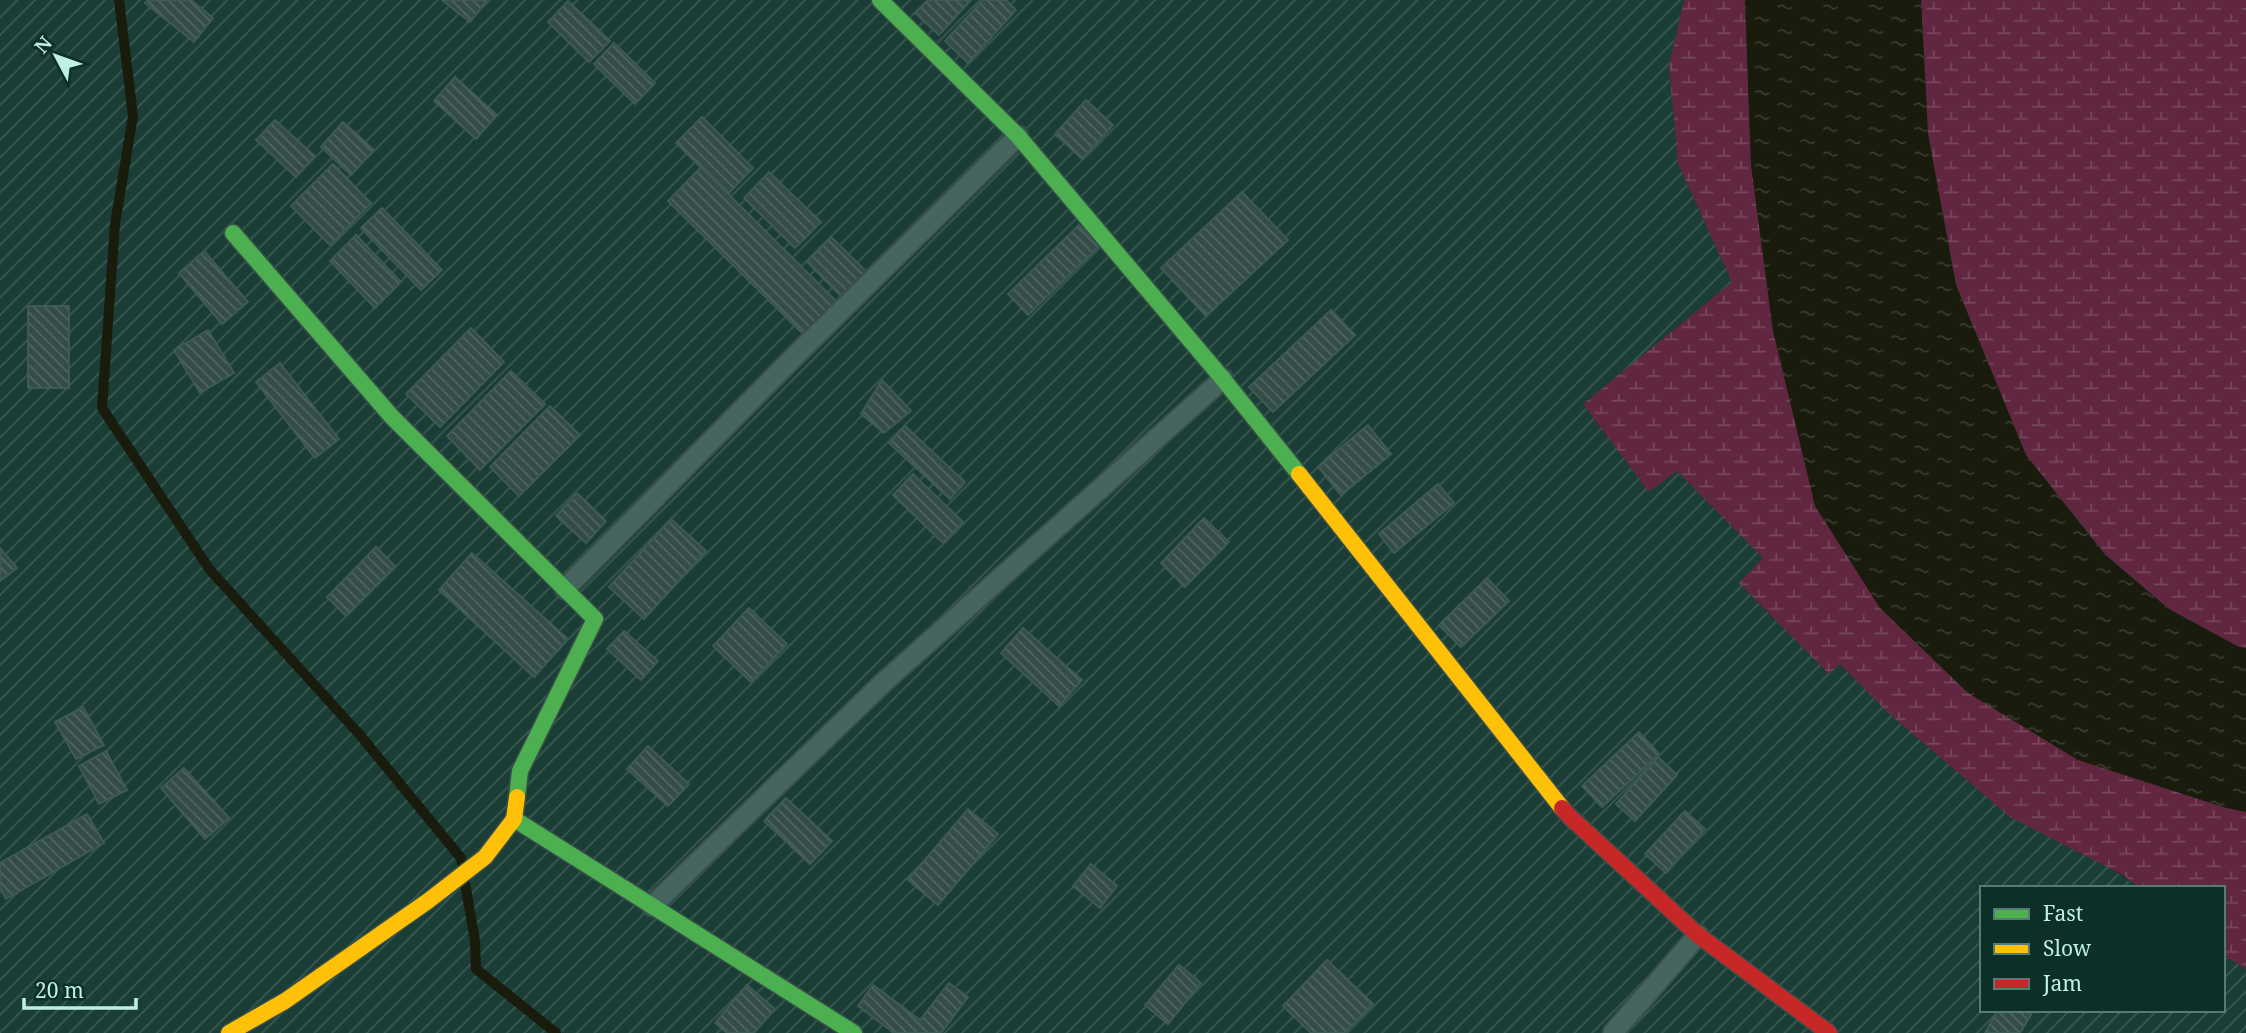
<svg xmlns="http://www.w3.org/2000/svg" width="2246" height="1033" font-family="'Noto Serif',serif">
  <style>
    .industrial { fill: url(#industrial-furrows) }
    .wetland { fill: url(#wetland-marsh) }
    .water { fill: url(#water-ripples) }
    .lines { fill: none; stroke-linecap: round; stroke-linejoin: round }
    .stream { stroke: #191c0c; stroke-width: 10 }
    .building { fill: url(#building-back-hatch); stroke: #3d5a54; stroke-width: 2 }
    .lane-casing { stroke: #394f4a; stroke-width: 23 }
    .fast-casing { stroke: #394f4a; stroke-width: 19 }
    .slow-casing { stroke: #394f4a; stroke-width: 19 }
    .jam-casing { stroke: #394f4a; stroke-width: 19 }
    .lane { stroke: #46655f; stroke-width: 19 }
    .fast { stroke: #4caf50; stroke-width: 16 }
    .slow { stroke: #ffc107; stroke-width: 16 }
    .jam { stroke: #c62828; stroke-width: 16 }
  </style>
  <defs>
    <pattern id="industrial-furrows" width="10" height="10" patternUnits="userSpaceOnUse" patternTransform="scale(1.75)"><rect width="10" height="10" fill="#1a3d35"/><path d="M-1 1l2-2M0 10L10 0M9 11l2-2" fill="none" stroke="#3a5952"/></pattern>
    <pattern id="wetland-marsh" width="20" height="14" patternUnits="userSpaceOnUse" patternTransform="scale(1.75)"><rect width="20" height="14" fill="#612741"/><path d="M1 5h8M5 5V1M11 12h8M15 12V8" fill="none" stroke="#76475c"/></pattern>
    <pattern id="water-ripples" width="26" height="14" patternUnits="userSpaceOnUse" patternTransform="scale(1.75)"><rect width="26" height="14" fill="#191c0c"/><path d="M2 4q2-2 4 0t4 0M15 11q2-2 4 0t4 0" fill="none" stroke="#393d2f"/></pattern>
    <pattern id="building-back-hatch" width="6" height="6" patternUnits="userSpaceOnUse" patternTransform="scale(1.75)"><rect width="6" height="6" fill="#344b46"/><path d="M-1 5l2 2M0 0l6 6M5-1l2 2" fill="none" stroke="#506561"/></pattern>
  </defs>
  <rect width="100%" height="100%" fill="#1f312d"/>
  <polygon class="industrial" points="0,0 1684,0 1669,66 1678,164 1732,282 1583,404 1649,491 1677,471 1764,559 1739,583 1829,673 1840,663 1887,712 2139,888 1982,888 1982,1010 2223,1010 2223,955 2246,969 2246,1033 0,1033"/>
  <g class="wetland">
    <polygon points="1684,0 1745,0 1751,165 1773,331 2223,807 2246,812 2246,969 2223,955 2223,888 2139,888 2123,875 2010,817 1887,712 1840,664 1829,674 1739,583 1763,558 1677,471 1649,492 1583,404 1732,282 1678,164 1669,66"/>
    <polygon points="1921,0 2246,0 2246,648 2239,647 2169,609 2105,554 2026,455 1956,285 1928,134"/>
  </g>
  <polygon class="water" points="1745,0 1921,0 1928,134 1956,285 2026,455 2105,555 2169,609 2239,647 2246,648 2246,812 2223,807 2078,760 1968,693 1880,608 1815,506 1773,331 1751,165"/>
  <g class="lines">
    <g class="stream">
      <polyline points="119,0 133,116 115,224 102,408 210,570 360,735 461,858 462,864"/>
      <polyline points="465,883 475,941 476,969 556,1033"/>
    </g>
  </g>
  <g class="building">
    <polygon points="148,0 191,0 213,18 194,42 145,3"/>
    <polygon points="442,0 487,0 470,22"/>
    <polygon points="928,0 971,0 939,35 915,13"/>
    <polygon points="983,0 1006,0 1016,10 968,63 945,41"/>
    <polygon points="568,1 610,41 589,62 548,22"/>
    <polygon points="614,43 655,83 635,104 594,64"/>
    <polygon points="455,77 497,115 476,139 434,101"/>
    <polygon points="1086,100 1113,125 1082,159 1055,134"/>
    <polygon points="702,117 753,168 728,194 676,143"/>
    <polygon points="275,120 315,156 296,177 256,140"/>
    <polygon points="343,122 374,150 351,175 321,147"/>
    <polygon points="333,164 371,203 330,245 291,206"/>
    <polygon points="701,167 836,301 803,334 668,201"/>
    <polygon points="769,172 821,222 795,248 744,198"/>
    <polygon points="1242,192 1288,240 1206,316 1161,268"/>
    <polygon points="382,208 442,270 421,290 361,228"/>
    <polygon points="1079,225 1099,246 1028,315 1008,294"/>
    <polygon points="356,235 401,282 375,308 330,261"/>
    <polygon points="831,237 870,275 845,300 807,262"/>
    <polygon points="204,251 248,302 222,324 179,273"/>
    <rect x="28" y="306" width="41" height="82"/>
    <polygon points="1331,310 1355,335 1273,412 1249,387"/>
    <polygon points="471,328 504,362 440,427 406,394"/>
    <polygon points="208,330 234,373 200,393 174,350"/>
    <polygon points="280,363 339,439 315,458 256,382"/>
    <polygon points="511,371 545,404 480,470 447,436"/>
    <polygon points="882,380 911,411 884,433 861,414"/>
    <polygon points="550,406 580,435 519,496 490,467"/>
    <polygon points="1368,425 1391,454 1341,495 1318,467"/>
    <polygon points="905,426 965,482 950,499 889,443"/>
    <polygon points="913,474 963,522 943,543 893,495"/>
    <polygon points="1438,484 1454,503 1394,553 1379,534"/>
    <polygon points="577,493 606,521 586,543 556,516"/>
    <polygon points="1204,518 1229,542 1185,587 1161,563"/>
    <polygon points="671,519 706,551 644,619 609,587"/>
    <polygon points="376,547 395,566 346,616 327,597"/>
    <polygon points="0,548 17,568 0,581"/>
    <polygon points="472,553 568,639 534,677 439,590"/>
    <polygon points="1487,578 1509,601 1461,647 1439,625"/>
    <polygon points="749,608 787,644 751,682 713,646"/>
    <polygon points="1023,628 1082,680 1059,706 1001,653"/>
    <polygon points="624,631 658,661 641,680 607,649"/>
    <polygon points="83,707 104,745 76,759 55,722"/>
    <polygon points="1639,732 1659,754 1602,807 1582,786"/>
    <polygon points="648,746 689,784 668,806 627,769"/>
    <polygon points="106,751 127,790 99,804 79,766"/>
    <polygon points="1658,757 1677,775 1635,821 1616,804"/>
    <polygon points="184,768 229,818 205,839 161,788"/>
    <polygon points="786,798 832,841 810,864 764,821"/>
    <polygon points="968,809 998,834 938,905 908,880"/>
    <polygon points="1685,811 1705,829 1666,873 1645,854"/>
    <polygon points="87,814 104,843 6,899 0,888 0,863"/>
    <polygon points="1091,864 1117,886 1100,908 1073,886"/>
    <polygon points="1327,960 1373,1004 1344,1033 1311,1033 1283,1006"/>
    <polygon points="1179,965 1201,983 1168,1024 1145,1005"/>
    <polygon points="949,983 968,997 941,1033 894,1033 858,1006 873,985 920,1020"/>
    <polygon points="747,985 775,1009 754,1033 727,1033 715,1023"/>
    <polygon points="1998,1010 2023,1010 2031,1015 2020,1033 1985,1033"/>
  </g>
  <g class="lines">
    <g class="lane-casing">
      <g id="lane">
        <polyline points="565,589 787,364 1018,136"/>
        <polyline points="652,906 884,682 1223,379"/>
        <polyline points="1613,1033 1698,935"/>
      </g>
    </g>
    <g class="fast-casing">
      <g id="fast">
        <polyline points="880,0 1018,136 1223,379 1299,474"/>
        <polyline points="233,233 392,417 595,619 520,771 517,797"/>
        <polyline points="514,819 854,1033"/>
      </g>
    </g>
    <g class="slow-casing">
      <g id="slow">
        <polyline points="1299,474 1562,808"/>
        <polyline points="229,1033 285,1001 428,901 485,857 514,819 517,797"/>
      </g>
    </g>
    <g class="jam-casing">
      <polyline id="jam" points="1562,808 1569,816 1698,935 1829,1033"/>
    </g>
    <use href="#lane" class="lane"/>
    <use href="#fast" class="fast"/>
    <use href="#slow" class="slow"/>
    <use href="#jam" class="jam"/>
  </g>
  <rect x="1980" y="886" width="245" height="126" fill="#0c2f27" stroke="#547c72" stroke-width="2"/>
  <rect x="1994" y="909" width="35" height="10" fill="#4caf50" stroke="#547c72" stroke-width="2"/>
  <text x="2043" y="921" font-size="21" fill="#c0f0e3">Fast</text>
  <rect x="1994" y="944" width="35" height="10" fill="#ffc107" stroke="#547c72" stroke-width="2"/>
  <text x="2043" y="956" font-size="21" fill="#c0f0e3">Slow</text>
  <rect x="1994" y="979" width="35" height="10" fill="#c62828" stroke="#547c72" stroke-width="2"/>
  <text x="2043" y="991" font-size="21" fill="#c0f0e3">Jam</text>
  <g transform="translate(56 56) rotate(311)" stroke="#0c2f27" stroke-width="5" paint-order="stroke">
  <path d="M0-5L12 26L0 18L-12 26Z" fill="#c0f0e3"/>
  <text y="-10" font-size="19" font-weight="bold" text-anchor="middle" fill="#c0f0e3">N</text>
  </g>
  <path d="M24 998v10h112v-10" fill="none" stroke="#c0f0e3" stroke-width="3.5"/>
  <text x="35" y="998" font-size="21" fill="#c0f0e3" stroke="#0c2f27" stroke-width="5" paint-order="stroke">20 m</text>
</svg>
